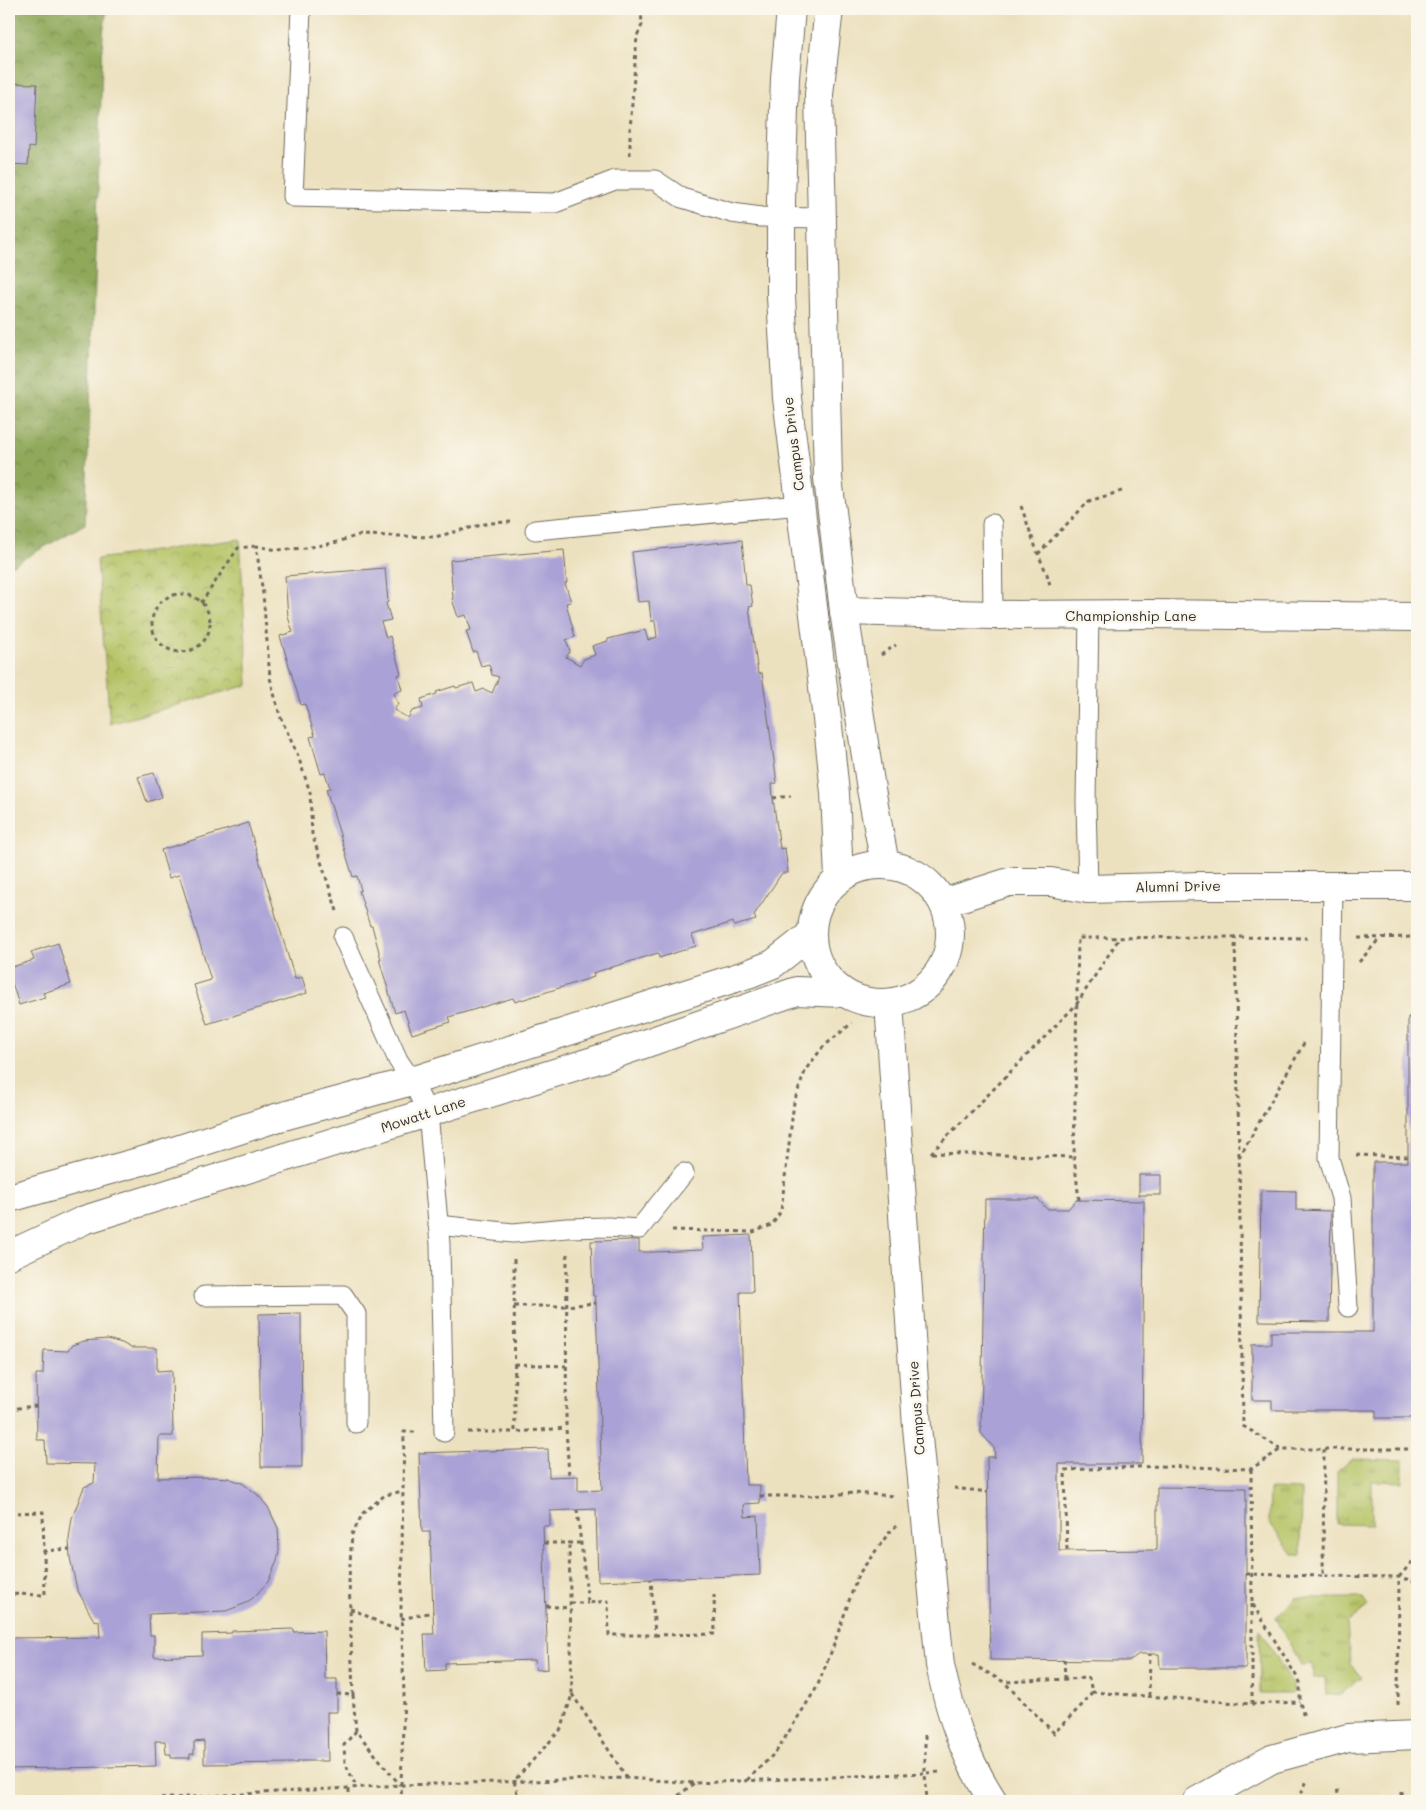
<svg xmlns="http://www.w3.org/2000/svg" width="1426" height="1810" font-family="Mali,sans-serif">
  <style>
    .grass { fill: url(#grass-tufts); stroke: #707648 }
    .forest { fill: url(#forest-crowns); stroke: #5d6a42 }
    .park { fill: url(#park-crowns); stroke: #707648 }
    .building { fill: #aaa2d6 }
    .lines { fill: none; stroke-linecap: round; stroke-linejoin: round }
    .lane-casing { stroke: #6f6b5f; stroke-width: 21 }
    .street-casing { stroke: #6f6b5f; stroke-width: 30 }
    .secondary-casing { stroke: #6f6b5f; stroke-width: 30 }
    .path { stroke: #6f6b5f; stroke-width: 3; stroke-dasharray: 4 4; stroke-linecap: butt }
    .lane { stroke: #fff; stroke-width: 19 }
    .street { stroke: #fff; stroke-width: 28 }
    .secondary { stroke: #fff; stroke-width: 28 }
    .labels { text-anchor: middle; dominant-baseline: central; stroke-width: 5; stroke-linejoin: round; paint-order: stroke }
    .street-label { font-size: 14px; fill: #2b2b2b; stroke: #fbf7ec }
  </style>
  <defs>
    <pattern id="grass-tufts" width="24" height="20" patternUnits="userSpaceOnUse" patternTransform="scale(1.25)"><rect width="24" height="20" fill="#b4c264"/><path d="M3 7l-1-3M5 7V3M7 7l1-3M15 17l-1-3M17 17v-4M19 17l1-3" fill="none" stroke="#939e53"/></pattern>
    <pattern id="forest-crowns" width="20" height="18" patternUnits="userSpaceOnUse" patternTransform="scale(1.25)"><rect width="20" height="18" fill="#8fa85a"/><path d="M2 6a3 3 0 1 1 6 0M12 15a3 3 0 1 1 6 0" fill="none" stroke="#75894b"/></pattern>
    <pattern id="park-crowns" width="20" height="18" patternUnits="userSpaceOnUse" patternTransform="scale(1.25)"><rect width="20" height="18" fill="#b4c264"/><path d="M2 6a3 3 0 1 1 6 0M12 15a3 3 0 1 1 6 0" fill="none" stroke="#939e53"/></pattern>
  </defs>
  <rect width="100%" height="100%" fill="#fbf7ec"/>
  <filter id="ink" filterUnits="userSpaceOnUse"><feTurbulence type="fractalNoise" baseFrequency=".02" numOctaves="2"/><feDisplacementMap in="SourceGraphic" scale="10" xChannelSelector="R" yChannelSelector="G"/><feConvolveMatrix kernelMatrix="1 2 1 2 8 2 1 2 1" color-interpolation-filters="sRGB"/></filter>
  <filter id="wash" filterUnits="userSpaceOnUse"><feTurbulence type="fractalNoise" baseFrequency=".0096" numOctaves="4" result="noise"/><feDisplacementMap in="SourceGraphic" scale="20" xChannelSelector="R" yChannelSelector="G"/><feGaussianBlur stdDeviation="1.12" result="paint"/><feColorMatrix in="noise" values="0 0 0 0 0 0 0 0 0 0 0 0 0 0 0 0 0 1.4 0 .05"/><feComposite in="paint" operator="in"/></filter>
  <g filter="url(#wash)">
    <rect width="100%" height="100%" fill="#ece1bf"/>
    <g class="grass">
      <polygon points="1352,1459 1403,1460 1403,1482 1372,1481 1372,1525 1337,1524 1337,1472"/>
      <polygon points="1270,1489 1302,1490 1301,1556 1293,1554 1269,1522"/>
      <polygon points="1296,1598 1363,1598 1368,1606 1347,1623 1350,1664 1362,1678 1341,1694 1326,1695 1325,1677 1313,1678 1312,1664 1301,1665 1276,1618"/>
      <polygon points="1259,1629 1293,1684 1293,1694 1260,1694"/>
    </g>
    <polygon class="forest" points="9,9 107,9 103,33 94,314 85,524 9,567"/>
    <polygon class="park" points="240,539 248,685 110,724 97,559"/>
    <g id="blocks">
      <g class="building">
        <polygon points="9,83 37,84 34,148 29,147 28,165 9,164"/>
        <polygon points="742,540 746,585 750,585 753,606 749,607 758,674 762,673 777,783 772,784 773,798 780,849 785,848 788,873 782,873 754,915 756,920 734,926 733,922 692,935 696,946 659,958 658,953 593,973 594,977 515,1002 513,998 449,1017 451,1022 412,1034 404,1010 395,1013 379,959 381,959 372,926 370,926 359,891 361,890 357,876 353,877 326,789 330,788 325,773 321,774 310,737 315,736 305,704 301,705 280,636 293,632 288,617 285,576 385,568 388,602 386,603 391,620 381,622 386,638 390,636 401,674 398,675 402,690 394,693 398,704 394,710 408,718 412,711 423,708 421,699 437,694 436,692 455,686 456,688 473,683 476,692 484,689 492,693 499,677 492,675 489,664 481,666 476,651 473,652 466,631 471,630 466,615 458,617 452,599 453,598 450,560 564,550 567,583 565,583 571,602 566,603 575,637 566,640 570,651 566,657 580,665 584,659 595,655 592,646 608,641 608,639 645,630 648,640 657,637 655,621 651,621 649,601 638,602 632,552"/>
        <polygon points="154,773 162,797 147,802 138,777"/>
        <polygon points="248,823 295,979 302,977 307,993 207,1024 194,985 211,980 179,875 169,878 161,850"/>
        <polygon points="58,943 71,984 43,993 45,997 19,1005 9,973 9,968 34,960 31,952"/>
        <polygon points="1408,1017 1417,1017 1417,1418 1376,1418 1376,1410 1272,1410 1272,1400 1252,1400 1252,1344 1271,1344 1271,1332 1373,1332 1373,1162 1408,1162"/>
        <rect x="1139" y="1175" width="22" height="20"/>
        <polygon points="1261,1190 1296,1191 1296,1210 1331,1211 1329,1322 1259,1321"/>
        <polygon points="985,1199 1038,1199 1047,1209 1068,1209 1076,1200 1144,1201 1142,1464 1059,1464 1059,1551 1157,1550 1157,1487 1246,1488 1246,1668 1160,1668 1159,1654 1139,1654 1129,1661 990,1660 987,1457 995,1457 994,1448 981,1433"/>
        <polygon points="751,1235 753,1292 740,1292 746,1485 760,1485 760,1503 744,1504 745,1517 758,1516 760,1575 598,1581 596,1509 550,1511 550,1526 543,1526 548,1669 536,1670 535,1660 445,1663 445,1670 426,1671 424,1634 434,1634 433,1612 430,1532 422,1532 419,1453 548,1449 549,1477 578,1476 578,1491 602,1490 596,1303 595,1296 593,1296 591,1241 639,1240 639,1252 654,1252 703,1250 702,1237"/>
        <polygon points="301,1313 302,1467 261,1467 259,1314"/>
        <polygon points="107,1339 122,1343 131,1348 157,1348 157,1371 172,1370 173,1436 159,1436 158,1478 214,1477 228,1478 242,1483 257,1494 268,1507 278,1528 279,1550 277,1561 268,1582 253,1598 244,1604 226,1611 149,1614 150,1635 154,1635 154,1657 202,1655 202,1634 232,1633 232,1631 294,1629 294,1632 324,1631 325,1679 337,1679 337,1712 327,1712 328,1761 298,1761 298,1763 204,1764 204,1741 194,1742 194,1754 190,1754 190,1758 171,1758 171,1754 166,1754 165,1741 155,1741 156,1766 9,1769 9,1638 100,1637 99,1621 94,1620 92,1617 77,1589 70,1558 69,1539 72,1518 84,1487 94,1483 95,1464 46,1463 45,1440 37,1440 36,1374 43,1374 44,1350 68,1351 72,1345 84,1341"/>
      </g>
    </g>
  </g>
  <g filter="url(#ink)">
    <use href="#blocks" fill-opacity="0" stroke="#6f6b5f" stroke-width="1"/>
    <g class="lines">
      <g class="lane-casing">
        <g id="lane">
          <polyline points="301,9 293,197 555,203 615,180 655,180 682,198 732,213 761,217 822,218"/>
          <polyline points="992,524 993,615"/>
          <polyline points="535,530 800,505"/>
          <polyline points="1333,885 1329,1158 1341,1198 1348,1307"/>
          <polyline points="1088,889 1086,802 1089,614"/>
          <polyline points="343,937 398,1060 412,1081 428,1113 440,1244 444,1432"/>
          <polyline points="438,1225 513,1233 567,1228 608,1227 639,1229 684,1173"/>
          <polyline points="204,1296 343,1295 356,1314 356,1423"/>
        </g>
      </g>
      <g class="street-casing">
        <g id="street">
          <polyline points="844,611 993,615 1151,614 1417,617"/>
          <polyline points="943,903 1009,882 1051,882 1088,889 1202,886 1417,886"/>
        </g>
      </g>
      <g class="secondary-casing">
        <g id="secondary">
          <polyline points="791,9 785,78 781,200 781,297 787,398 829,735 835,793 839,877"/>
          <polyline points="829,9 819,94 828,478 844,611 871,789 885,864"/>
          <circle cx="881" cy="934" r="69"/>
          <path d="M889,1003L917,1427L940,1665C951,1717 964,1756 993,1801"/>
          <polyline points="9,1198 149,1159 276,1118 412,1081 748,974 773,964 810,935"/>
          <polyline points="9,1255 84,1220 612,1055 797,991 842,993"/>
          <polyline points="1197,1801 1272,1759 1348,1738 1417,1735"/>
        </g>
      </g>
      <g class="path">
        <polyline points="630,155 630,130 637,36 642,25 641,9"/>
        <polyline points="1021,506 1038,554 1047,574 1050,585"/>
        <polyline points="1038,554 1089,501 1125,490"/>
        <circle cx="181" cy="623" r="29"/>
        <polyline points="201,603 238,548 256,546"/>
        <polyline points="881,655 896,645"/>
        <polyline points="773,798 791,796"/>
        <polyline points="337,911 312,834 310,792 298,756 280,716 270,678 263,594 256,546 277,550 305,548 334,543 359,535 435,537 489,523 511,522"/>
        <polyline points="1358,938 1417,937"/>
        <polyline points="1359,962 1380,938"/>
        <polyline points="1304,1043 1239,1158 1243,1426 1281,1449 1324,1449 1323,1576 1399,1577 1417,1582"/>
        <polyline points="931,1153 1076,1005 1120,937"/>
        <polyline points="932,1153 1074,1157"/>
        <polyline points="1356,1155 1408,1157"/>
        <polyline points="1239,1156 1235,937 1307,938"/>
        <polyline points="1079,1200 1074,1157 1078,938 1235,937"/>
        <polyline points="672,1230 753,1232 772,1225 781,1211 794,1102 806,1069 823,1047 852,1023"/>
        <polyline points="567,1254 566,1428 569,1476"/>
        <polyline points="514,1259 515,1432 566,1428"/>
        <polyline points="514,1306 566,1306 596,1303"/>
        <polyline points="515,1364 566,1366"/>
        <polyline points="9,1409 36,1406"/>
        <polyline points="468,1432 515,1432"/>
        <polyline points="1324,1449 1417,1449"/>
        <polyline points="1251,1469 1252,1603 1300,1682 1300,1702 1304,1718"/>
        <polyline points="954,1488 988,1492"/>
        <polyline points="760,1496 806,1496 854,1493 894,1496"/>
        <polyline points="577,1510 588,1603 608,1601 609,1635 655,1635 651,1579"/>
        <polyline points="9,1513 43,1512 45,1595 9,1594"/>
        <polyline points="544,1543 581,1543"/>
        <polyline points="1067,1550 1065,1470 1160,1466 1251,1469 1281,1449"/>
        <polyline points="43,1551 70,1549"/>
        <polyline points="1246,1574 1323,1576"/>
        <polyline points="570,1603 588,1603"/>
        <polyline points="1252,1604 1252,1704"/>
        <polyline points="546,1606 570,1608"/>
        <path d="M350,1609C368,1614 382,1628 401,1629"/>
        <polyline points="401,1619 433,1612"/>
        <polyline points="655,1635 715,1634 714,1595"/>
        <polyline points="1064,1659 1065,1679"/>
        <polyline points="972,1664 1004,1682 1089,1678 1092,1692 1084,1703 1054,1733 1004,1682"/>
        <polyline points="1092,1692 1252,1704 1300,1702"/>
        <polyline points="337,1694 353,1695 349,1579 352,1534 363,1513 385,1495 403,1491"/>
        <polyline points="572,1694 627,1778"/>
        <polyline points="353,1695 356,1731 400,1785"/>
        <polyline points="1149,1696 1150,1654"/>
        <polyline points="1398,1705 1399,1577 1417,1556"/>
        <polyline points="356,1731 344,1745 345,1763 357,1788"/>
        <polyline points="925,1735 925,1773 941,1772"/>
        <polyline points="747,1780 776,1752 817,1687 832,1650 858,1575 888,1534 896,1526"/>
        <polyline points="1401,1791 1401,1801"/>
        <polyline points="121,1801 401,1785 627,1778 694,1783 925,1773 927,1801"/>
        <polyline points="349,1801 349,1788"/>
        <polyline points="402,1801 401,1785 404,1695 401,1608 404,1432 417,1432"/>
        <polyline points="519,1801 514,1781 562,1728 572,1694 569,1544"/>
        <polyline points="672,1801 694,1783"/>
        <polyline points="1305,1801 1302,1791 1307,1781"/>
        <polyline points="1335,1801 1338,1795 1337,1786"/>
      </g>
      <use href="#lane" class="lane"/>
      <use href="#street" class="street"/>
      <use href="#secondary" class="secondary"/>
    </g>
  </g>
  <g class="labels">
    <g class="street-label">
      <text transform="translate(793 444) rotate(-97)">Campus Drive</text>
      <text x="1131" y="615">Championship Lane</text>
      <text transform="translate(1178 886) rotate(-1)">Alumni Drive</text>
      <text transform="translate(423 1114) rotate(-18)">Mowatt Lane</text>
      <text transform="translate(916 1408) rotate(-94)">Campus Drive</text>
    </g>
  </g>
  <rect width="1426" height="1810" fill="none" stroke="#fbf7ec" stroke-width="30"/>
</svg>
